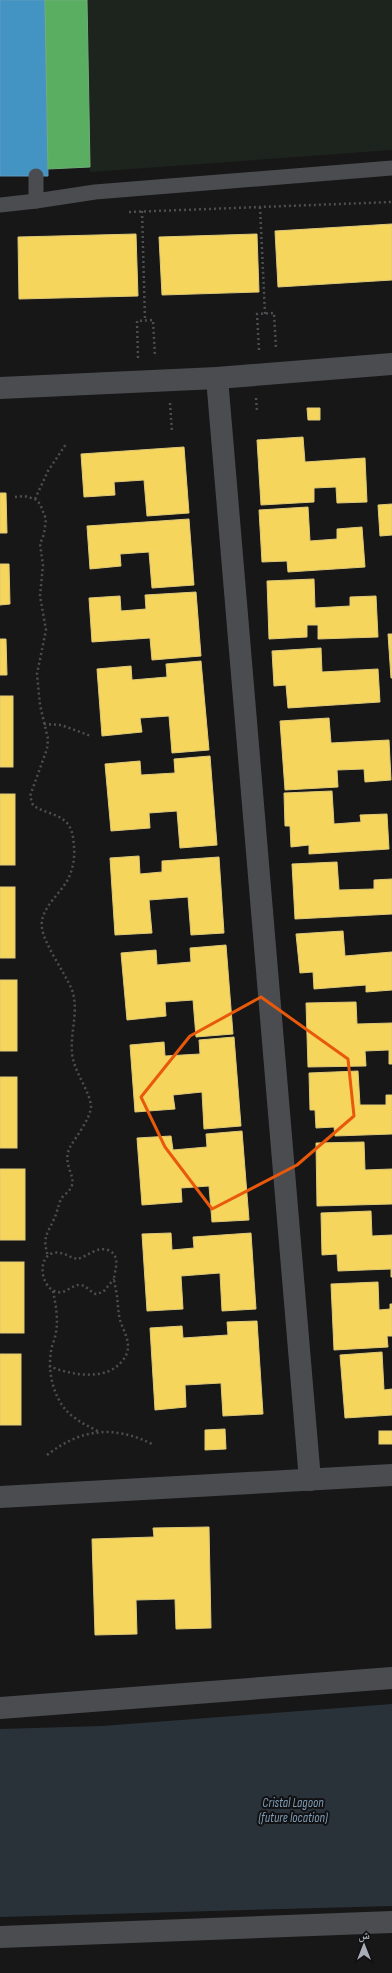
<svg xmlns="http://www.w3.org/2000/svg" width="392" height="1973" font-family="'Sofia Sans Condensed','Noto Naskh Arabic',sans-serif">
  <style>
    .green { fill: #1d241e }
    .water { fill: #2a3239 }
    .homes { fill: #f6d55c; stroke: #dfc978 }
    .schools { fill: #4393c3; stroke: #619bc0 }
    .public { fill: #5aae61; stroke: #71ae7b }
    .lines { fill: none; stroke-linecap: round; stroke-linejoin: round }
    .path { stroke: #4d4e52; stroke-width: 2.5; stroke-dasharray: 2 3; stroke-linecap: butt }
    .lane { stroke: #4b4c50; stroke-width: 15 }
    .street { stroke: #4b4c50; stroke-width: 22 }
    .marked { fill: none; stroke: #e8590c; stroke-width: 3; stroke-linejoin: round }
    .labels { text-anchor: middle; dominant-baseline: central; stroke-width: 4; stroke-linejoin: round; paint-order: stroke }
    .water-label { font-size: 13px; font-style: italic; fill: #7f9bb3; stroke: #111113 }
  </style>
  <rect width="100%" height="100%" fill="#171717"/>
  <polygon class="green" points="87,0 392,0 392,150 90,172"/>
  <polygon class="water" points="392,1704 392,1906 0,1917 0,1729 102,1726"/>
  <g class="homes">
    <polygon points="392,224 392,280 278,287 275,231"/>
    <polygon points="136,234 138,296 19,299 18,237"/>
    <polygon points="257,234 259,292 162,295 159,237"/>
    <polygon points="307,408 320,408 320,420 308,420"/>
    <polygon points="303,437 305,462 365,458 367,502 337,503 336,487 314,488 314,502 261,505 257,440"/>
    <polygon points="184,447 189,513 147,516 144,480 114,482 115,495 84,497 81,454"/>
    <polygon points="0,493 6,493 7,533 0,533"/>
    <polygon points="392,504 392,535 380,536 378,505"/>
    <polygon points="308,507 310,541 337,539 337,529 362,527 365,567 288,572 287,561 262,562 259,510"/>
    <polygon points="189,519 194,585 152,588 149,552 120,554 121,566 90,569 87,526"/>
    <polygon points="0,564 9,564 10,604 0,605"/>
    <polygon points="314,579 315,608 350,606 350,597 376,596 378,637 318,639 318,625 307,625 307,637 269,639 267,581"/>
    <polygon points="196,592 201,656 152,660 150,638 92,642 89,598 120,596 121,611 146,609 145,595"/>
    <polygon points="388,634 392,634 392,678 391,678"/>
    <polygon points="0,639 6,639 7,675 0,675"/>
    <polygon points="321,648 322,672 378,669 380,702 288,708 286,685 274,686 272,651"/>
    <polygon points="201,661 209,750 172,753 169,716 140,718 142,732 102,736 97,669 131,666 132,680 167,677 166,664"/>
    <rect x="0" y="696" width="13" height="71"/>
    <polygon points="329,718 331,743 389,740 391,780 365,782 364,769 337,770 338,787 285,790 280,721"/>
    <polygon points="210,756 217,845 180,848 177,811 149,813 150,828 111,831 105,764 140,761 141,775 175,773 174,759"/>
    <polygon points="332,791 334,824 361,822 360,815 387,814 389,849 309,854 309,845 291,847 290,826 285,826 284,793"/>
    <rect x="0" y="794" width="15" height="71"/>
    <polygon points="139,856 140,874 162,872 162,861 219,857 224,933 191,935 188,897 149,900 152,933 115,935 110,858"/>
    <polygon points="337,862 339,890 374,889 374,880 392,879 392,914 295,919 292,864"/>
    <rect x="0" y="887" width="15" height="71"/>
    <polygon points="343,931 345,956 392,952 392,990 366,992 366,985 314,989 313,972 300,973 296,934"/>
    <polygon points="226,945 233,1034 196,1037 193,1000 165,1002 166,1016 127,1020 121,953 156,950 157,965 191,962 190,948"/>
    <rect x="0" y="980" width="17" height="71"/>
    <polygon points="356,1002 357,1024 392,1023 392,1064 389,1064 389,1050 365,1051 366,1066 308,1067 306,1003"/>
    <polygon points="234,1037 241,1126 204,1129 202,1092 173,1095 175,1109 135,1112 130,1045 164,1042 165,1056 200,1054 199,1040"/>
    <polygon points="358,1071 360,1105 386,1105 386,1095 392,1095 392,1134 335,1136 334,1127 316,1128 315,1110 310,1110 309,1073"/>
    <rect x="0" y="1077" width="17" height="71"/>
    <polygon points="242,1131 249,1220 212,1222 209,1186 181,1188 182,1202 142,1205 137,1138 171,1136 173,1150 207,1147 206,1134"/>
    <polygon points="364,1142 365,1170 392,1169 392,1204 317,1206 316,1143"/>
    <rect x="0" y="1169" width="25" height="71"/>
    <polygon points="371,1211 372,1236 392,1235 392,1277 391,1277 391,1269 338,1271 337,1254 322,1255 321,1213"/>
    <polygon points="171,1233 172,1250 194,1248 193,1237 251,1233 256,1309 222,1311 220,1273 181,1276 183,1309 147,1311 142,1234"/>
    <rect x="0" y="1262" width="24" height="71"/>
    <polygon points="378,1282 379,1310 390,1309 390,1304 392,1304 392,1336 387,1336 388,1347 334,1350 331,1284"/>
    <polygon points="257,1321 263,1414 223,1416 221,1383 185,1385 186,1407 155,1410 150,1328 182,1326 183,1338 228,1335 227,1322"/>
    <polygon points="382,1352 384,1390 392,1389 392,1415 345,1418 340,1355"/>
    <rect x="0" y="1354" width="21" height="71"/>
    <polygon points="225,1429 226,1449 205,1450 205,1430"/>
    <rect x="379" y="1431" width="13" height="13"/>
    <polygon points="209,1527 211,1628 176,1629 175,1599 136,1600 137,1634 95,1635 92,1539 154,1537 153,1528"/>
  </g>
  <polygon class="schools" points="0,0 45,0 48,176 0,176"/>
  <polygon class="public" points="45,0 87,0 90,167 48,169"/>
  <g class="lines">
    <g class="path">
      <polyline points="260,207 265,314"/>
      <polyline points="142,211 145,320"/>
      <polyline points="129,212 392,202"/>
      <polyline points="259,350 257,314 274,313 276,349"/>
      <polyline points="138,358 137,321 153,320 155,357"/>
      <polyline points="256,398 257,411"/>
      <polyline points="170,403 172,432"/>
      <path d="M15,497L24,496L35,499L40,504L46,519L44,534L40,544L43,565L40,596L46,630L37,674L40,705L48,739L47,749L30,796L33,805C43,813 58,813 67,823C73,830 73,838 74,846C75,858 73,870 67,881C59,895 39,910 42,928C44,944 65,973 72,990C80,1013 68,1036 73,1059C76,1074 91,1094 91,1107C90,1119 76,1137 70,1147C62,1164 75,1174 72,1185C71,1191 64,1194 61,1199C58,1206 57,1213 54,1219C47,1235 42,1237 48,1256"/>
      <polyline points="35,499 48,471 66,444"/>
      <polyline points="44,724 61,725 91,736"/>
      <path d="M53,1291C56,1306 59,1322 55,1337C54,1342 51,1347 51,1352C47,1374 55,1405 75,1418C82,1424 91,1427 99,1432"/>
      <path d="M49,1366C70,1375 107,1382 123,1360C134,1346 124,1333 120,1320C118,1312 118,1304 117,1296C116,1291 115,1285 114,1280C114,1271 122,1256 108,1250C97,1246 87,1257 77,1259C69,1257 62,1251 53,1253C37,1258 41,1285 54,1291C65,1296 70,1285 80,1285C86,1285 90,1292 96,1294L103,1292L114,1279"/>
      <path d="M47,1455C82,1428 115,1425 154,1445"/>
    </g>
    <g class="lane">
      <polyline points="36,176 36,201"/>
      <polyline points="0,205 36,201 95,192 392,168"/>
    </g>
    <g class="street">
      <polyline points="217,378 310,1480"/>
      <polyline points="0,388 217,378 392,364"/>
      <polyline points="0,1497 392,1475"/>
      <polyline points="0,1708 392,1678"/>
      <polyline points="0,1937 392,1922"/>
    </g>
  </g>
  <path class="marked" d="M261,997L348,1059L354,1116L297,1165L212,1209L165,1147L141,1097L190,1036Z"/>
  <g class="labels">
    <g class="water-label">
      <text x="293" y="1803">Cristal Lagoon<tspan x="293" dy="15">(future location)</tspan></text>
    </g>
  </g>
  <g transform="translate(364 1945)" stroke="#111113" stroke-width="3" paint-order="stroke">
  <path d="M0-3L7 15L0 10L-7 15Z" fill="#a8adb8"/>
  <text y="-6" font-size="11" font-weight="bold" text-anchor="middle" fill="#a8adb8">ش</text>
  </g>
</svg>
